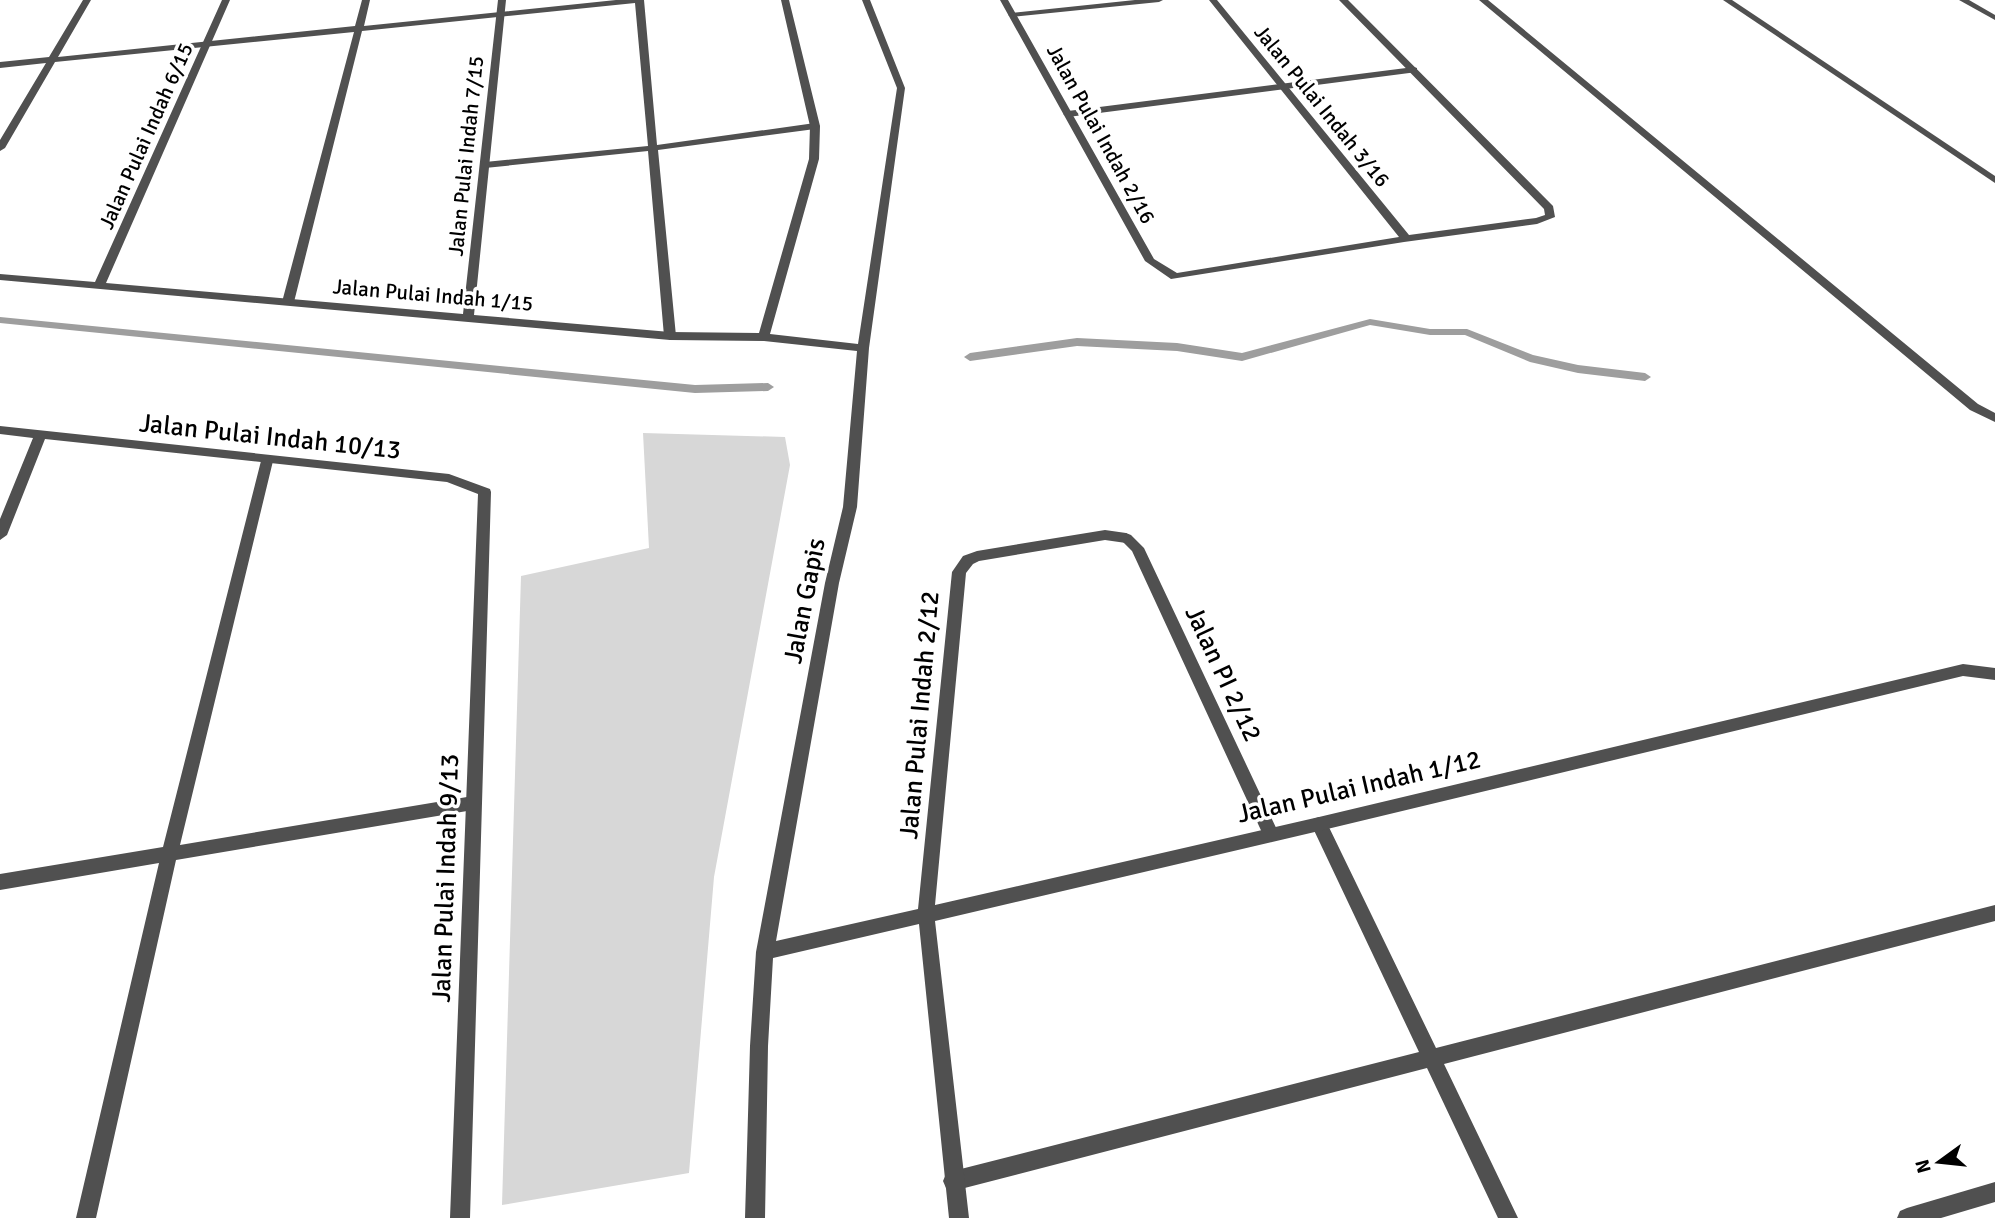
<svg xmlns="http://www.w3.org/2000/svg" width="1995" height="1218" font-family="Signika,sans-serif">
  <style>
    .green { fill: #d7d7d7 }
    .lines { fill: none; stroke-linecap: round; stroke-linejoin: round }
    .stream { fill: #9e9e9e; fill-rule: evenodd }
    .lane { fill: #505050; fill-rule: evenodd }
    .street { fill: #505050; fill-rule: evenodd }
    .labels { text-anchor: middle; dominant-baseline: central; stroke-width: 7; stroke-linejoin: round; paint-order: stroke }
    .far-street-label { font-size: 21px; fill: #000; stroke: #fff }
    .street-label { font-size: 26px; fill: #000; stroke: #fff }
  </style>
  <rect width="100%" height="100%" fill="#fff"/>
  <polygon class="green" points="643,433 785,437 790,465 714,877 689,1173 502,1205 521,576 649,548"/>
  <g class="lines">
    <g class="stream">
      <polygon points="0,317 695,385 768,383 774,387 768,391 695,393 0,323"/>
      <polygon points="1370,319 1430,329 1467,329 1533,355 1578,365 1645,373 1651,377 1645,381 1578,373 1530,362 1465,335 1430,335 1370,325 1242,361 1177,351 1077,346 970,361 964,357 970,353 1077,338 1177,343 1242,353"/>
    </g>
    <g class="lane">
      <polygon points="83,0 91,0 58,57 355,26 362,0 370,0 364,26 616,0 644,0 657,145 815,123 820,126 815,129 658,150 676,336 670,340 664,336 648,151 485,168 480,165 485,162 648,146 635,3 362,31 294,302 288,305 282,302 354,32 55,62 5,148 0,151 0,140 46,63 0,68 0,62 49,57"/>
      <polygon points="1135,0 1163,0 1159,2 1012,17 1008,15 1012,13"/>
      <polygon points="1414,67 1417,68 1417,72 1068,117 1063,114 1068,111"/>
      <polygon points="267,457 273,461 180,845 473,796 479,798 481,803 479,808 473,810 176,860 96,1218 76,1218 159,863 0,890 0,874 163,847 261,461"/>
      <polygon points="1126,533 1131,535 1144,548 1279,834 1277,839 1271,841 1265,839 1132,551 1119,538"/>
      <polygon points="1319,817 1325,819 1436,1048 1995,905 1995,921 1444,1064 1518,1218 1498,1218 1427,1068 953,1191 946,1188 943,1181 946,1174 953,1171 1419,1052 1311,824 1313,819"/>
    </g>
    <g class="street">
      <polygon points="222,0 230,0 106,283 463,314 498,0 506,0 474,315 670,332 759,333 809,159 810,126 781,0 789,0 820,126 819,159 770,334 858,344 897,88 862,0 870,0 905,88 869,348 857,507 839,583 776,941 918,909 952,572 963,556 977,551 1105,530 1126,533 1133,538 1126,543 1105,540 979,561 973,564 966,573 935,905 1319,817 1963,664 1995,668 1995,680 1963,676 1319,831 935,921 969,1218 949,1218 919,924 773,958 768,1046 765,1218 745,1218 750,1046 756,952 825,583 843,507 857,351 764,341 670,340 0,280 0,274 95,282"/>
      <polygon points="1000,0 1008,0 1154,259 1177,273 1399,237 1209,0 1217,0 1409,235 1536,218 1545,215 1544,209 1339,0 1348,0 1553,206 1555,217 1537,224 1404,242 1171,279 1145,261"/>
      <polygon points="1479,0 1488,0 1978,404 1995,413 1995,422 1970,410"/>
      <polygon points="1723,0 1732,0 1995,176 1995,183"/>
      <polygon points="1959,0 1969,0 1995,15 1995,20"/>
      <polygon points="0,426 449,474 490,489 491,492 470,1218 450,1218 478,494 447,482 45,439 7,535 0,540 0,519 33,438 0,434"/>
      <polygon points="1995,1182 1995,1202 1941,1218 1897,1218 1900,1211 1907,1208"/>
    </g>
  </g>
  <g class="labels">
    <g class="far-street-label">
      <text transform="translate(1322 106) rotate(51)">Jalan Pulai Indah 3/16</text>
      <text transform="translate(1101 134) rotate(61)">Jalan Pulai Indah 2/16</text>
      <text transform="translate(146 136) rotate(-66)">Jalan Pulai Indah 6/15</text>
      <text transform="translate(466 156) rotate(-84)">Jalan Pulai Indah 7/15</text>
      <text transform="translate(433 295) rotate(5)">Jalan Pulai Indah 1/15</text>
    </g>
    <g class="street-label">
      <text transform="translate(270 437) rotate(6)">Jalan Pulai Indah 10/13</text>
      <text transform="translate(805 601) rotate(-79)">Jalan Gapis</text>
      <text transform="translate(1223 674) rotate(65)">Jalan PI 2/12</text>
      <text transform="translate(920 715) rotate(-85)">Jalan Pulai Indah 2/12</text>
      <text transform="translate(1359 787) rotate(-13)">Jalan Pulai Indah 1/12</text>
      <text transform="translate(446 878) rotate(-88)">Jalan Pulai Indah 9/13</text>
    </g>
  </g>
  <g transform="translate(1939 1162) rotate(255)" stroke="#ffffff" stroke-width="5" paint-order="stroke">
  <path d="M0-5L12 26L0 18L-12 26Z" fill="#000000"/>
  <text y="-10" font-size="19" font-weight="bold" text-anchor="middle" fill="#000000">N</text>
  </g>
</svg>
